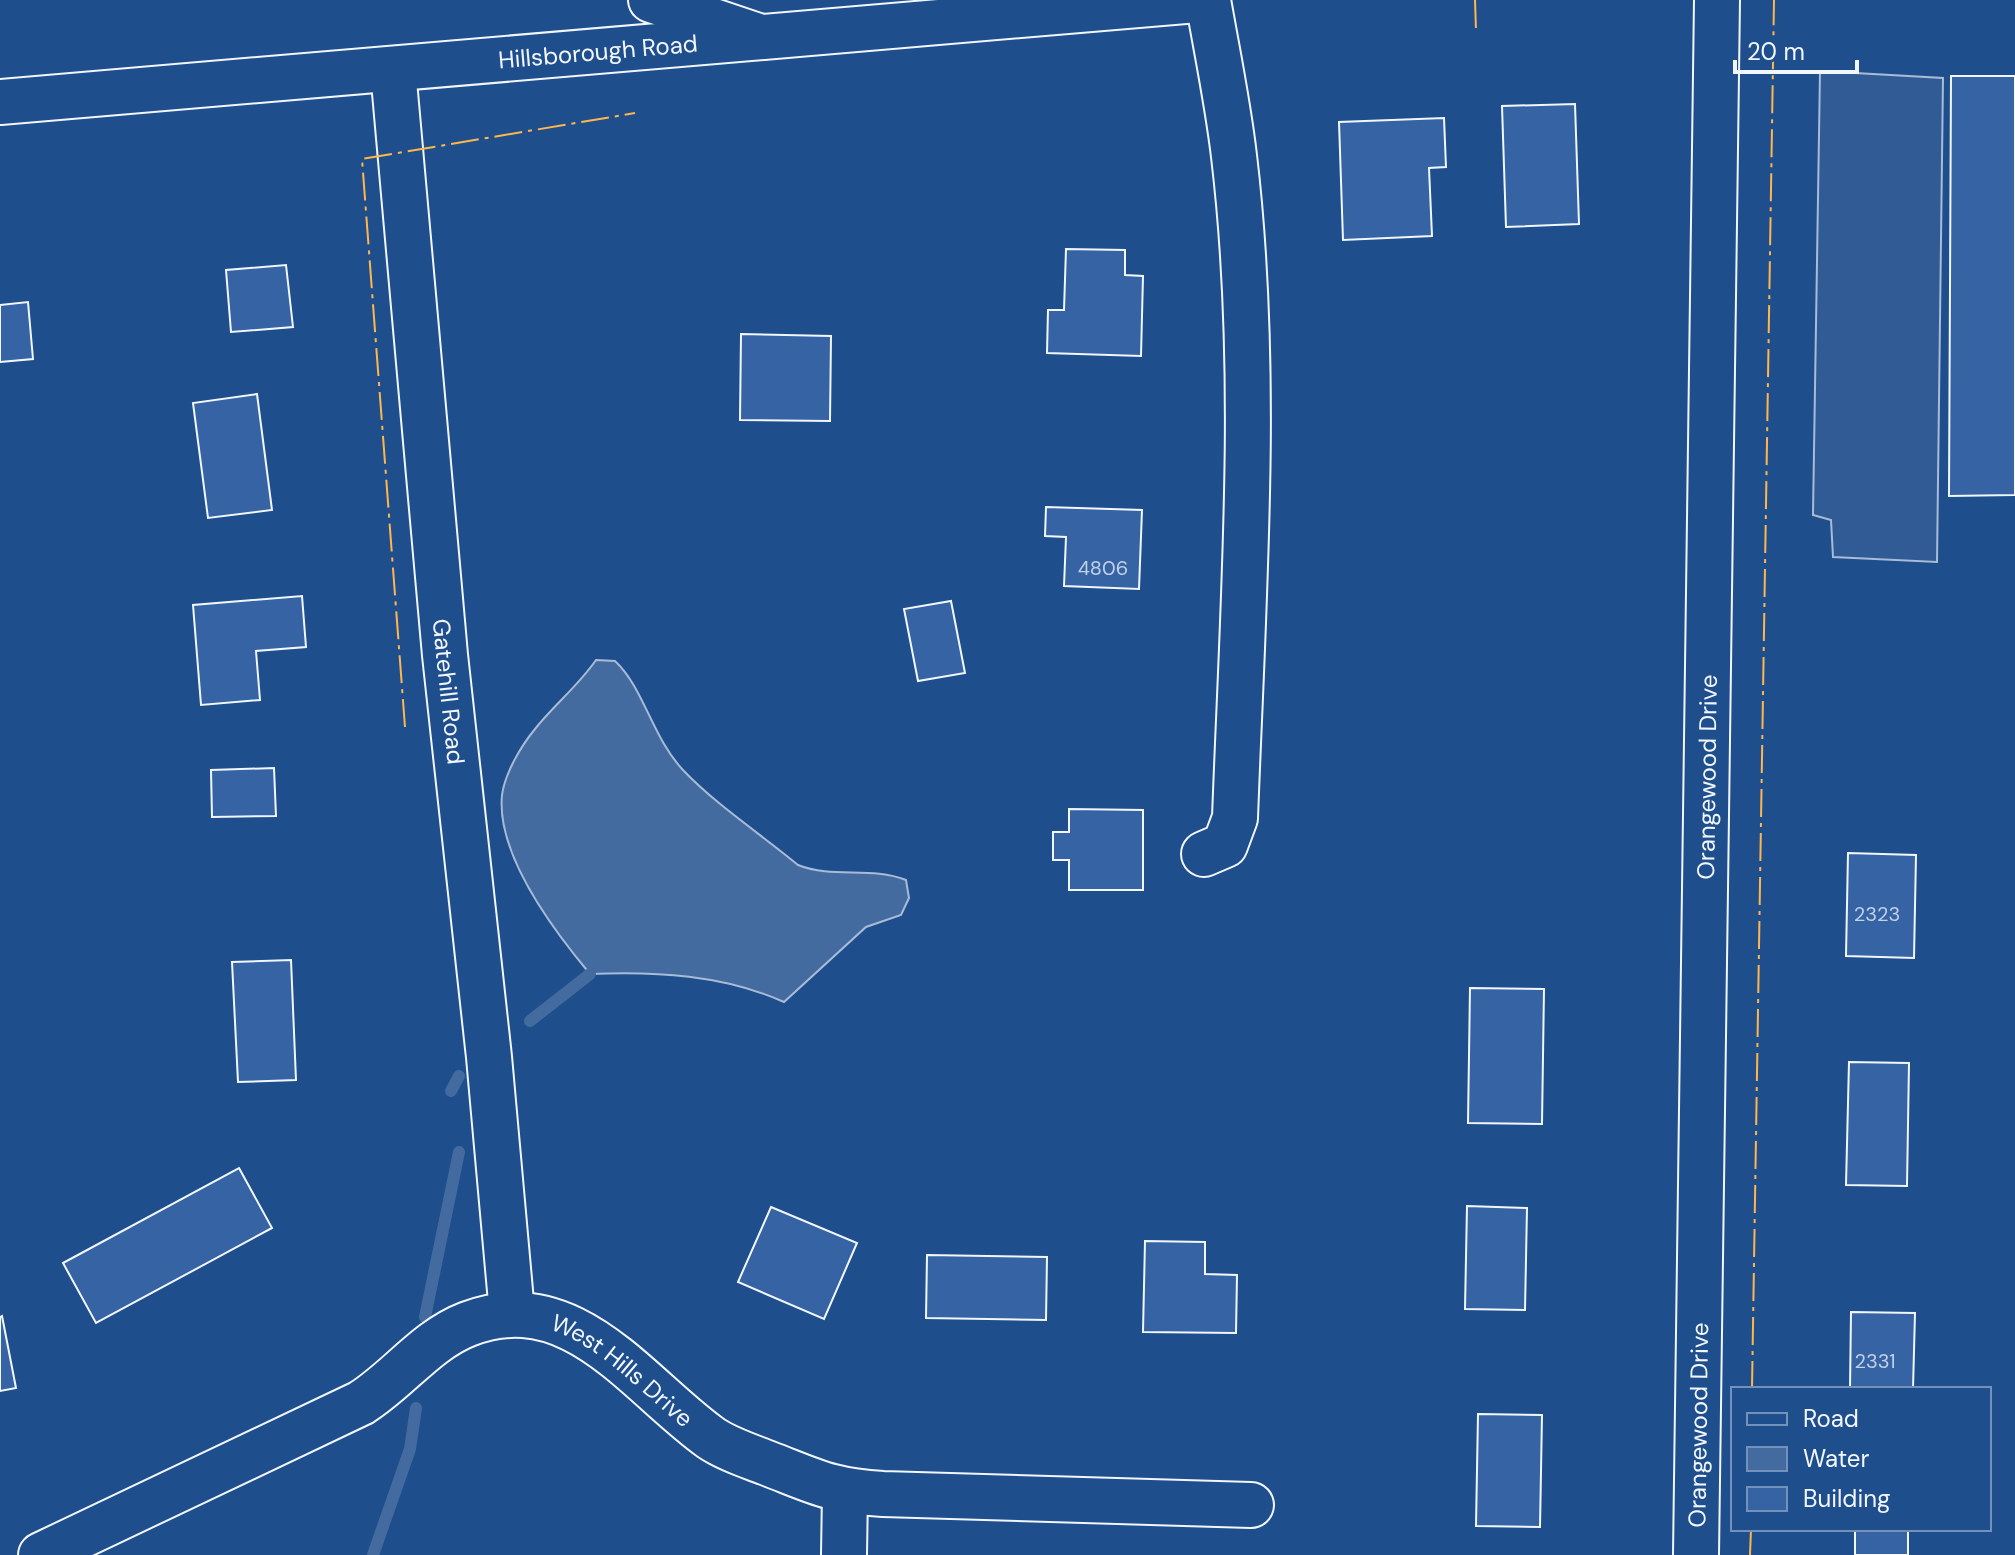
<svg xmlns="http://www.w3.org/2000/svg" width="2015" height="1555" font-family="'DM Sans',sans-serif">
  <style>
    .built { fill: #305b95; stroke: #a8bbd7; stroke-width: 2 }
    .water { fill: #446ba0; stroke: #a8bbd7; stroke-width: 2 }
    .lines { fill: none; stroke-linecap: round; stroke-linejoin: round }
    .stream { stroke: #446ba0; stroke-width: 12 }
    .building { fill: #3563a3; stroke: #f2f6ff; stroke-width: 2 }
    .minor-casing { stroke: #f2f6ff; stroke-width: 48 }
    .major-casing { stroke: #f2f6ff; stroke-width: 48 }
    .minor { stroke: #1f4e8c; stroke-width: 44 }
    .major { stroke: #1f4e8c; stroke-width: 44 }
    .power { stroke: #ffb74d; stroke-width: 2; stroke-dasharray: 28 6 4 6; stroke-linecap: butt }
    .labels { text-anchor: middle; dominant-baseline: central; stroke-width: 6; stroke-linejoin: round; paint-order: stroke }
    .number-label { font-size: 20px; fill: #c3d1e8 }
    .street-label { font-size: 24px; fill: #f2f6ff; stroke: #1f4e8c }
  </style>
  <rect width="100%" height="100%" fill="#1f4e8c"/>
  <polygon class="built" points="1820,71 1943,78 1937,562 1833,557 1831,520 1813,515"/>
  <path class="water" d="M596,660L615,661C644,688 652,737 683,770C715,804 762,835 798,865C833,879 871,866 906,880L909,898L901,915L866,927L784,1002C724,975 655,971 590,974C554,931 496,855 502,795C505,773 521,746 535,729C554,705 578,686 596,660Z"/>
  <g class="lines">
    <g class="stream">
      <polyline points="530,1021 590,974"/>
      <polyline points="451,1091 459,1076"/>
      <polyline points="425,1317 459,1152"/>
      <polyline points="373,1555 410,1449 416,1408"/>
    </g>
  </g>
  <g class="building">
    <polygon points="1951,76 2015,76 2015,495 1949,496"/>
    <polygon points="1575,104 1579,224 1506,227 1502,106"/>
    <polygon points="1444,118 1446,167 1429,168 1432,236 1343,240 1339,122"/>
    <polygon points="1066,249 1125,250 1125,275 1143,276 1141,356 1047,353 1048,310 1064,310"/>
    <polygon points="286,265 293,327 231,332 226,270"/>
    <polygon points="28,302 33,359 0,362 0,305"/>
    <polygon points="741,334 831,336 830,421 740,420"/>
    <polygon points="257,394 272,510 208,518 193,403"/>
    <polygon points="1046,507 1142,510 1139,589 1064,586 1066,537 1045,536"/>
    <polygon points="302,596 306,647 256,651 260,700 201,705 193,605"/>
    <polygon points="951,601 965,673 918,681 904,609"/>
    <polygon points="274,768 276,816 212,817 211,770"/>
    <polygon points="1069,809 1143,810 1143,890 1069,890 1069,860 1053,860 1053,832 1069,832"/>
    <polygon points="1848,853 1916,855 1914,958 1846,956"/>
    <polygon points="291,960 296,1080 238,1082 232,962"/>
    <polygon points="1470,988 1544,989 1542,1124 1468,1123"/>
    <polygon points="1849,1062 1909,1063 1907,1186 1846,1185"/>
    <polygon points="239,1168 272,1228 96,1323 63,1263"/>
    <polygon points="1467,1206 1527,1208 1525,1310 1465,1309"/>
    <polygon points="771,1207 857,1243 824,1319 738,1282"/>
    <polygon points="1145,1241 1205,1242 1205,1274 1237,1275 1236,1333 1143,1332"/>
    <polygon points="927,1255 1047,1257 1046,1320 926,1318"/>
    <polygon points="1851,1312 1915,1313 1913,1389 1850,1389"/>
    <polygon points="2,1316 16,1388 0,1391 0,1317"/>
    <polygon points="1478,1414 1542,1415 1540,1527 1476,1526"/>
    <rect x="1855" y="1529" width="53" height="26"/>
  </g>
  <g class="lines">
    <g class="minor-casing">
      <g id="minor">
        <polyline points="651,0 761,37"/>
        <path id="s1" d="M393,70L445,655L489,1057L512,1313"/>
        <path d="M1204,854L1225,845L1235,818C1243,600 1260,372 1234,156C1228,104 1217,52 1208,0"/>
        <path id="s2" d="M41,1555L361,1403C398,1380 426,1340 468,1324C573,1284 637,1385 711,1438C727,1449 749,1456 767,1463C814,1481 830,1491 883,1494L1251,1505"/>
        <polyline points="844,1555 845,1492"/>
        <path id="s3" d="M1696,1555L1717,0"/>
      </g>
    </g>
    <g class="major-casing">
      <g id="major">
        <path id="s4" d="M0,102L1197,0"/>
      </g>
    </g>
    <use href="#minor" class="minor"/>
    <use href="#major" class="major"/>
    <g class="power">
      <polyline points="1475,0 1476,30"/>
      <polyline points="405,727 362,159 635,113"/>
      <polyline points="1752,1389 1774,0"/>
      <polyline points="1750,1555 1751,1529"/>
    </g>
  </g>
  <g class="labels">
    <g class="number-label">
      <text x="1103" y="568">4806</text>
      <text x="1877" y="914">2323</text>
      <text x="1875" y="1361">2331</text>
    </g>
    <g class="street-label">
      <text stroke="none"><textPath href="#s4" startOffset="600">Hillsborough Road</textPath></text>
      <text stroke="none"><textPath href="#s1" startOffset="624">Gatehill Road</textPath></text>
      <text stroke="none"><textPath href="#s3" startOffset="778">Orangewood Drive</textPath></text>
      <text stroke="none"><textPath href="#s2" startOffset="660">West Hills Drive</textPath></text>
      <text stroke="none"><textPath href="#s3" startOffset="130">Orangewood Drive</textPath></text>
    </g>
  </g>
  <rect x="1731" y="1387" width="260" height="144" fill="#1f4e8c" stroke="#7391ba" stroke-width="2"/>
  <rect x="1747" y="1413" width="40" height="12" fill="#1f4e8c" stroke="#7391ba" stroke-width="2"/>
  <text x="1803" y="1427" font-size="24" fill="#f2f6ff">Road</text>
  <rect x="1747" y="1447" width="40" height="24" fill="#446ba0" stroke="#7391ba" stroke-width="2"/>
  <text x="1803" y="1467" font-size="24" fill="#f2f6ff">Water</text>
  <rect x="1747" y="1487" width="40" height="24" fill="#3563a3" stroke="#7391ba" stroke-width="2"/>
  <text x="1803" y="1507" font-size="24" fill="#f2f6ff">Building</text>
  <path d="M1735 60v12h122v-12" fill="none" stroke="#f2f6ff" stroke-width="4"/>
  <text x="1747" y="60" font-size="24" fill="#f2f6ff" stroke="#1f4e8c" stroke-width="6" paint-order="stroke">20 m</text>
</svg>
